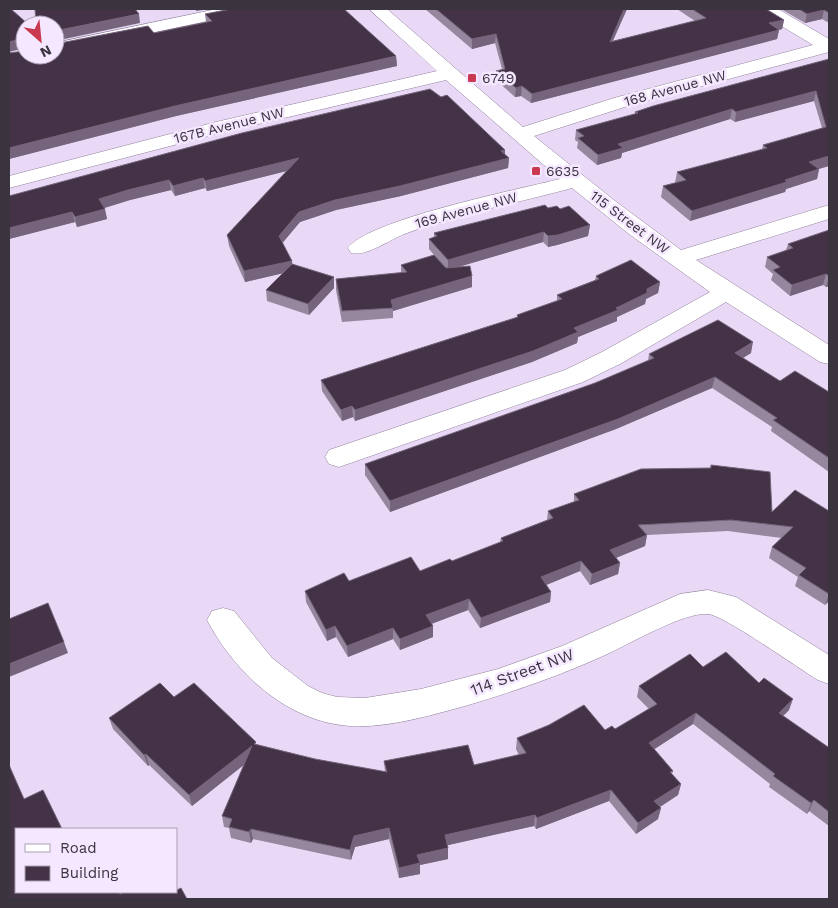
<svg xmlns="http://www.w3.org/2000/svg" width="838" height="908" font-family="'Work Sans',sans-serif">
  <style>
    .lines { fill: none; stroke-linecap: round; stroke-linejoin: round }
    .minor-casing { stroke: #90829c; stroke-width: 1 }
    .minor { fill: #fff; fill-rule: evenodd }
    .wall { fill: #96869e }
    .shaded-wall { fill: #76647c }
    .building { fill: #443247; stroke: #76647c }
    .poi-dot { fill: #c93950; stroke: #f4e7ff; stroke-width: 2 }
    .labels { text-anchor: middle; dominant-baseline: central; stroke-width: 5; stroke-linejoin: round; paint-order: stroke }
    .far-poi-label { font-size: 14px; fill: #3a343f; stroke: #f4e7ff; text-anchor: start }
    .far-street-label { font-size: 14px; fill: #3a343f; stroke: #f4e7ff }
    .street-label { font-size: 16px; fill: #3a343f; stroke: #f4e7ff }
  </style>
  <rect width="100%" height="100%" fill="#e9d9f6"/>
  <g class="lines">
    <g class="minor-casing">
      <g id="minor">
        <polygon points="217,9 250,9 247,13 241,14 55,53 55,43"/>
        <path d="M369,9H387L523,127L614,98L813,45L760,13L758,9H778L829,39V52L628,106L534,136L615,201L681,250L829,205V219L696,260L829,345V364L820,362L726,302L620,364L583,382L339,467L329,464L325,457L329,450L565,370L602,352L710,292L629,234L572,188C518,203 460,213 407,233C390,239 367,257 351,253L348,248C367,220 520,189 560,179L446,80L220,133L9,188V176L216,122L437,71Z"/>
        <path d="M708,590L736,597L829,655V684L818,680C799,669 724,615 708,614C683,612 628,645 603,656C559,676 512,692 465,706C428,716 388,728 350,726C287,722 235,673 207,620L212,611L223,608L234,611L272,658L308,686L322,693L337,697L365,698L421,689L498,669L562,646L680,594Z"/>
      </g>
    </g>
    <use href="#minor" class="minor"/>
  </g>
  <g class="wall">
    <polygon points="425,9 627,9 613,41 695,21 677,9 766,9 784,20 782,29 779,30 777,39 531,103 521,96 515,97 496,80 496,71 502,69 495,43 472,49"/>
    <polygon points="781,9 829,9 829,23 822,19 805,23"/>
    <polygon points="205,14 396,56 397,66 176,116 9,159 9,53 154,33 206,22"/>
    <polygon points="829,59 829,166 819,169 817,179 786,189 785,192 690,221 661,197 663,186 675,183 677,172 762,150 763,145 822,128 814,101 735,122 730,119 622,153 621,158 597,165 577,148 578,142 575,140 576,130 635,114 635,112"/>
    <polygon points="242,133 505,155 509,158 508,168 401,196 336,210 300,222 282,243 292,264 334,277 334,288 309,315 267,301 266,290 283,273 245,282 229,246 227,235 286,171 207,191 205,188 175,196 171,190 130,200 104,208 107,219 77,227 75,222 9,239 9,196"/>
    <polygon points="548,208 560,209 590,225 588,236 557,245 548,247 543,242 458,267 472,276 472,287 393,311 393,318 342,322 336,290 336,279 401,273 401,265 434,255 429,249 429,239 434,237 434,233"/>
    <polygon points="829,230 829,286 826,287 823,285 790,296 771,280 773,274 765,267 767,257 786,250 788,244"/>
    <polygon points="596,276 660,282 658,293 646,299 645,304 617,317 617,321 578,337 577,343 532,362 355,421 353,417 342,421 322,391 321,380 517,317 517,315 557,301 557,295 595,280"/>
    <polygon points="751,353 743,358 780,381 829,392 829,472 771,431 772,427 712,388 616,429 390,512 365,475 365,464 595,383 648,361 649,354"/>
    <polygon points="711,465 772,512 829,511 829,601 825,605 795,586 798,577 769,558 772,547 782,538 728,531 647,535 645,546 616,558 620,563 618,574 590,585 580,571 546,585 551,592 550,602 480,628 468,610 431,624 433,626 433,637 400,650 393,639 348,657 336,637 327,641 306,602 305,591 349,581 420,571 452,561 500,542 501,538 547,520 548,511 574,502 574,494 710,468"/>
    <polygon points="703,667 789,710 783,716 828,747 829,746 829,826 809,811 807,814 769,787 770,784 693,724 654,749 673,771 672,774 681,784 678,795 660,807 661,808 658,819 636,834 609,801 536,829 534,826 448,845 448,859 420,865 420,874 399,878 389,839 355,847 351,860 253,839 251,843 231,838 229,828 224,827 222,816 244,764 192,806 149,765 148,766 113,729 109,718 174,697 256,742 256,744 315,759 385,772 384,761 474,765 519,755 516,749 517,738 615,729 649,709 637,697 639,686"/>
  </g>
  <g class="shaded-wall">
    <polygon points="196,9 209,9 196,11"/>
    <polygon points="624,9 627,9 608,51 610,42"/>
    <polygon points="824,10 822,19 805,23 807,14"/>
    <polygon points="139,14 140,23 55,41 55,31"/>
    <polygon points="784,20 782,29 767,33 769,23"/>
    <polygon points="779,30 777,39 531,103 532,94"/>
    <polygon points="496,34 495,43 472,49 472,39"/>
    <polygon points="24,38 25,48 9,52 9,42"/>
    <polygon points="396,56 397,66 176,116 9,159 9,148 175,106"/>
    <polygon points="522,86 521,96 515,97 516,88"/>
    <polygon points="816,91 814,101 735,122 736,112"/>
    <polygon points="732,109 730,119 622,153 621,158 597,165 598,155 618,144"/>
    <polygon points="505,150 505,159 509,158 508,168 401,196 336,210 300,222 280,246 279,236 299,212 335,200"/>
    <polygon points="829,156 829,166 807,172 809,162"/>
    <polygon points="299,158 299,168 207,191 205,181"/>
    <polygon points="819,169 817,179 786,189 785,192 690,221 692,211 785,180"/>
    <polygon points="203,178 205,188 175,196 173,186"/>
    <polygon points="169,180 171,190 130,200 101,209 99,199 128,190"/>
    <polygon points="105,209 107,219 77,227 75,217"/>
    <polygon points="72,212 75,222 9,239 9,228"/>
    <polygon points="590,225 588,236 557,245 548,247 548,236"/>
    <polygon points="544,232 543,242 448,270 448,260"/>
    <polygon points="292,261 293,271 245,282 244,271"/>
    <polygon points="826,274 823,285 790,296 792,285"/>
    <polygon points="472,276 472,287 393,311 391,300"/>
    <polygon points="829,276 829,286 826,287 829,277"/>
    <polygon points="334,277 334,288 309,315 308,304"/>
    <polygon points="660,282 658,293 646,299 645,304 617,317 617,321 578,337 577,343 532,362 355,421 355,410 574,328 616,308 647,289"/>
    <polygon points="753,342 751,353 733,364 735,353"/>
    <polygon points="715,377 712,388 616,429 390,512 390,501"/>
    <polygon points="352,406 353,417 342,421 341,410"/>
    <polygon points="647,535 645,546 608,561 610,550"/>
    <polygon points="581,561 580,571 539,588 541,577"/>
    <polygon points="620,563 618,574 590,585 592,574"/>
    <polygon points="551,592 550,602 480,628 481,618"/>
    <polygon points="829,595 829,601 825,605"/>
    <polygon points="469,599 468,610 426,626 426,615"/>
    <polygon points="335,626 336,637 327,641 326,630"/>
    <polygon points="433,626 433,637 400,650 400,639"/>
    <polygon points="393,628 393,639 348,657 347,646"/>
    <polygon points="64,642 68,653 9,677 9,664"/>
    <polygon points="793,699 789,710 775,724 779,713"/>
    <polygon points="696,713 693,724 647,754 649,743"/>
    <polygon points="252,746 254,757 192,806 189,795"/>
    <polygon points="146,754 149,765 148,766 144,755"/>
    <polygon points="681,784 678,795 652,812 654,801"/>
    <polygon points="611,790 609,801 536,829 537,818"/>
    <polygon points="814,800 809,811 807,814 811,803"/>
    <polygon points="661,808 658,819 636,834 638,823"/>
    <polygon points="535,815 534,826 444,846 445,835"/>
    <polygon points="389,828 389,839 355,847 351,860 350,850 354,836"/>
    <polygon points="251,829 253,839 251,843 249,832"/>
    <polygon points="448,848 448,859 420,865 420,874 399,878 399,868 417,855"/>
  </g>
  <g class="building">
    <polygon points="9,9 11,9 29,25 25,25 25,44 24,38 9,42"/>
    <polygon points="35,9 135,9 139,14 55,31 55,25 36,25"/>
    <polygon points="231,9 344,9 396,56 175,106 9,148 9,53 25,51 25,55 55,55 55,44 148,26 154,33 212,21 205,14"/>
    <polygon points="436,9 624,9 610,42 706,18 692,9 766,9 784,20 769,23 779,30 532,94 522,86 516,88 496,71 505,69 496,34 472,39"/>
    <polygon points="799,9 829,9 829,13 824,10 807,14"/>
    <polygon points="829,59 829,156 809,162 819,169 785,180 787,182 692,211 663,186 686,180 677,172 767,148 763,145 826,127 816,91 736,112 732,109 618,144 623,148 598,155 578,138 584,136 576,130 638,113 635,112 653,106"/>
    <polygon points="430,89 441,97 447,95 505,150 501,151 509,158 400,186 335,200 299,212 279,236 292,261 244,271 227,235 299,158 205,181 203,178 173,186 169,180 128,190 99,199 105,209 75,217 72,212 9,228 9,196 242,133"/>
    <polygon points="545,205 548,208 557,206 560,209 569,206 590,225 558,235 548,236 544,232 448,260 429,239 437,236 434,233"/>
    <polygon points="829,230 829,276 826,274 792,285 773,270 780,267 767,257 793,248 788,244"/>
    <polygon points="434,255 446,268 470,266 472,276 391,300 393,308 342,311 336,279 407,272 401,265"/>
    <polygon points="631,260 660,282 647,289 647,293 616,308 618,310 574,328 578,332 533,351 355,410 352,406 341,410 321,380 518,317 517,315 562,299 557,295 599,279 596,276"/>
    <polygon points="292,264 334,277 308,304 266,290"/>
    <polygon points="718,320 753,342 735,353 780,381 795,371 829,392 829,458 773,420 777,418 715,377 618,419 390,501 365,464 595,383 654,358 649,354"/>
    <polygon points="711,465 770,472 772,512 795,490 829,511 829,594 799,575 806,568 772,547 793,527 731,520 638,525 647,535 610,550 620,563 592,574 581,561 541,577 551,592 481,618 469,599 426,615 433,626 400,639 393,628 347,646 335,626 326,630 305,591 344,573 349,581 411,557 420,571 450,559 452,561 503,541 501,538 553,518 548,511 579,500 574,494 641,469 711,468"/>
    <polygon points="48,603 64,642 9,664 9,619"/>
    <polygon points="726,652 759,683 764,678 793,699 779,713 828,747 829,746 829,812 814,800 811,803 773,776 775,774 696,713 649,743 673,771 670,772 681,784 654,801 661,808 638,823 611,790 537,818 535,815 445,835 448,848 417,855 420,863 399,868 389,828 354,836 350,850 251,829 249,832 229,827 232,819 222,816 252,746 189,795 146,754 144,755 109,718 160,683 174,697 194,683 256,742 254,744 315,759 387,772 384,761 468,745 474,765 526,753 517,738 549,725 584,705 605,730 612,726 615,729 657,704 639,686 690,654 703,667"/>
    <polygon points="9,765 24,799 43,790 62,829 16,829 16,892 118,892 120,894 124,892 176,892 176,889 177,890 181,888 187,899 9,899"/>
  </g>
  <g class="poi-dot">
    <rect x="467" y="73" width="10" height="10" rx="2.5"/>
    <rect x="531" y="166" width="10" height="10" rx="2.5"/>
  </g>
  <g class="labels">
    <g class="far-poi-label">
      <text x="482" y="78">6749</text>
      <text x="546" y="171">6635</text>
    </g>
    <g class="far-street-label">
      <text transform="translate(675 88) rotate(-15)">168 Avenue NW</text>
      <text transform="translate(229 125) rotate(-14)">167B Avenue NW</text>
      <text transform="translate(466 210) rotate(-15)">169 Avenue NW</text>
      <text transform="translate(630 222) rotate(37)">115 Street NW</text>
    </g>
    <g class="street-label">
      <text transform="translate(522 672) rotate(-20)">114 Street NW</text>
    </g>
  </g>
  <rect width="838" height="908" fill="none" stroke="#3a343f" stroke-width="20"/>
  <rect x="15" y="828" width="162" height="65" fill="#f4e7ff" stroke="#aa9fb2"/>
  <rect x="25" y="844" width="25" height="8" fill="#ffffff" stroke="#aa9fb2"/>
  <text x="60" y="853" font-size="15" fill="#3a343f">Road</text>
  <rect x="25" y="866" width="25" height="15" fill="#443247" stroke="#aa9fb2"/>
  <text x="60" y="878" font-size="15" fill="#3a343f">Building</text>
  <g transform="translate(40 40) rotate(153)"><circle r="24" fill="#f4e7ff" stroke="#aa9fb2"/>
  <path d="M0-4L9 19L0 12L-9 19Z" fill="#c93950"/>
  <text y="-8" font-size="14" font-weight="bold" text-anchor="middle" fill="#3a343f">N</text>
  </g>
</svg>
